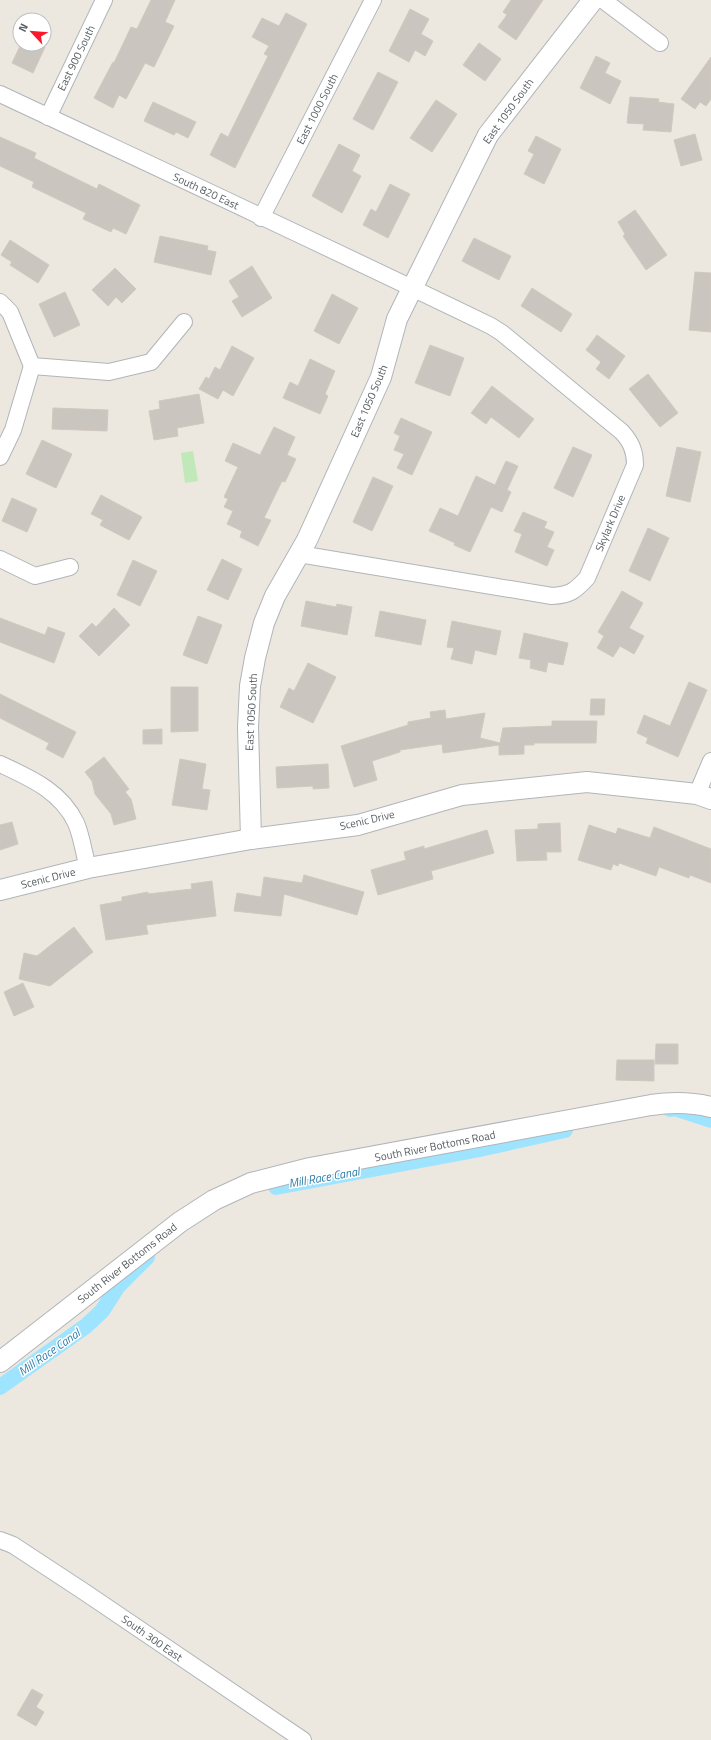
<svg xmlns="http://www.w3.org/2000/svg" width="711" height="1740" font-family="'Titillium Web',sans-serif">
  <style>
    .green { fill: #c0e8b9 }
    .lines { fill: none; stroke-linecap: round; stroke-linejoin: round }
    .canal { stroke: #9ee4ff; stroke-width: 16 }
    .building { fill: #cac5be; stroke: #d2c8bd }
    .minor-casing { stroke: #b1b5b9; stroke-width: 18 }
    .tertiary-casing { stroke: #b1b5b9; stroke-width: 22 }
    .minor { stroke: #fff; stroke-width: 16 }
    .tertiary { stroke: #fff; stroke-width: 20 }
    .labels { text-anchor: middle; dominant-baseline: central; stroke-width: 3; stroke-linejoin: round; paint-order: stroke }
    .street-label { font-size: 11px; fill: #585e62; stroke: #fff }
    .water-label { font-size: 12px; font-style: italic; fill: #2e7da8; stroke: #fff }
  </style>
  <rect width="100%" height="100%" fill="#ede8df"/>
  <polygon class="green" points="193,451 198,481 185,483 181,453"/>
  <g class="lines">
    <g class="canal">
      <polyline points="670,1109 674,1108 711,1120"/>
      <polyline points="276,1187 475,1150 565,1130"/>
      <polyline points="0,1387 86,1326 102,1311 118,1286 147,1257"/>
    </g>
  </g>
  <g class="building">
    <polygon points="151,0 175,0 165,22 174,26 154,67 145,63 126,99 119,95 113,108 94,98 113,62 114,63 131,27 137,29"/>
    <polygon points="511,0 543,0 516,40 498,27 507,15 503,12"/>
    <polygon points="410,9 429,19 421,34 433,41 425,56 415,50 409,62 389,51"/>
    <polygon points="286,13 307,24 235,168 210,155 221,133 228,137 268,56 264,54 269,46 252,37 262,18 279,26"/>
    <polygon points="479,43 501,59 485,81 463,65"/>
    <polygon points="21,44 39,44 45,47 33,73 12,63"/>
    <polygon points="596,56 610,63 605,73 621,81 610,104 580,88"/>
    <polygon points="711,57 711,99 706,106 700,102 695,109 681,99"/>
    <polygon points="378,72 398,82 373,130 353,119"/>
    <polygon points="630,97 659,99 658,102 674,104 671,132 643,130 644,124 627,123"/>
    <polygon points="436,100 457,114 432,152 410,138"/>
    <polygon points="153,102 196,122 188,138 176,132 174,135 144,121"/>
    <polygon points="695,134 702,160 681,166 674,140"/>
    <polygon points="536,136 561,149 544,184 524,174 534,154 528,151"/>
    <polygon points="0,137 36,153 34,158 97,189 99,184 140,205 126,234 113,228 111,232 83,219 86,213 32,187 34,182 0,166"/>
    <polygon points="339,144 360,155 352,171 361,176 342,213 312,196"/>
    <polygon points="390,184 410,194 388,238 363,225 371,209 376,212"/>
    <polygon points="635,210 667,255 646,270 623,236 625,234 618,222"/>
    <polygon points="160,236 208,246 207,250 216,252 211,275 154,262"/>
    <polygon points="474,238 511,256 499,280 462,261"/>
    <polygon points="10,240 49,265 38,283 10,265 12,262 1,255"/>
    <polygon points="252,266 272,298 242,317 232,301 239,297 229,281"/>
    <polygon points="115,268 136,289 122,303 116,297 108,306 92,290"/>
    <polygon points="695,272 711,273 711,332 689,330"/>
    <polygon points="532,288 572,314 561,332 521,306"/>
    <polygon points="65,292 80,325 54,337 39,304"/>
    <polygon points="332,294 358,308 339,344 314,331"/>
    <polygon points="597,335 625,356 609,379 596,369 601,362 586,350"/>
    <polygon points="430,345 464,358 450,396 415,383"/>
    <polygon points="232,346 254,358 233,396 223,390 218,399 199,389 206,377 209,379 215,367 220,370"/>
    <polygon points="310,359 335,371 325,394 328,396 320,414 283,398 290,382 298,386"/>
    <polygon points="648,374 678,413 660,427 629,389"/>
    <polygon points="492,386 534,419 519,438 491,417 486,424 471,413"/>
    <polygon points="199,394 204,423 177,428 178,436 154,440 149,411 160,409 159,401"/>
    <polygon points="53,408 108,410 107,431 52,429"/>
    <polygon points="401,418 432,432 412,475 397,468 404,454 394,450 400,436 394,433"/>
    <polygon points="274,427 295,437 287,455 296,459 285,482 282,481 264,518 271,520 258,546 240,537 242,531 227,524 233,511 224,507 228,499 224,497 238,467 225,461 233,443 260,455"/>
    <polygon points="42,440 72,454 56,488 26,474"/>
    <polygon points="573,447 592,455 573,497 554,488"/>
    <polygon points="677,447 701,452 690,502 666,496"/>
    <polygon points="506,461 518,466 507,490 511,492 502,512 491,507 470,552 454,545 455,543 429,531 440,508 458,516 476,476 495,485"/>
    <polygon points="373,477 393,486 372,531 353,522"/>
    <polygon points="101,495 142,517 129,540 100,525 103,520 91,514"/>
    <polygon points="12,498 37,509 27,532 2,521"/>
    <polygon points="523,512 547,522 544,528 554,532 547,547 554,550 547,566 515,552 522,534 514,531"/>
    <polygon points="648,528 669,538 650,581 629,571"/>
    <polygon points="222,559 242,569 228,600 207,590"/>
    <polygon points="133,560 157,571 140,606 117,595"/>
    <polygon points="622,591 643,603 629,628 644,636 634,654 620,646 613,657 597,648 604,636 598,632"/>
    <polygon points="306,601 336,607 337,604 352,607 347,635 301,626"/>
    <polygon points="114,608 130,625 99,656 79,636 92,623 96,627"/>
    <polygon points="380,611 426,620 421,645 375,636"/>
    <polygon points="198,616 222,625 207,664 183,655"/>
    <polygon points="0,618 45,635 48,627 65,633 54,663 0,642"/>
    <polygon points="452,621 501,631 496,655 475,650 472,664 451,659 454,648 447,647"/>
    <polygon points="524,633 568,643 563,665 548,662 546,672 530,668 531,660 519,658"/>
    <polygon points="308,663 336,677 313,723 280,707 289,688 294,691"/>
    <polygon points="689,682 707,690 678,757 646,743 648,738 637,733 644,715 670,726"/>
    <polygon points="171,687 198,687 198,731 171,732"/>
    <polygon points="0,694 76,732 63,758 46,749 49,743 0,718"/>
    <polygon points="591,699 605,699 604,715 590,715"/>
    <polygon points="445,710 446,719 485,713 480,738 500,743 503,728 552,726 552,721 597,721 596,743 534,743 534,745 524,745 524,754 499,755 499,745 443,753 442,744 400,750 400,752 372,761 377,780 354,787 341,746 408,725 408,722 431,718 430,712"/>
    <polygon points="162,729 162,744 143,744 143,730"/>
    <polygon points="104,757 129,789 125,792 131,799 136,819 114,825 111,814 95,794 92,781 85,772"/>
    <polygon points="180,759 206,764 202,789 210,790 207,810 172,805"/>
    <polygon points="328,764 329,788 313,789 313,786 277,788 276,767"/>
    <polygon points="12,822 18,844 0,850 0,825"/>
    <polygon points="560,823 561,852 546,852 547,860 517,861 515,830 538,829 538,824"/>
    <polygon points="589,825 616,834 618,828 650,838 654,827 711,849 711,883 690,875 689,878 659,867 656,876 619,863 618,866 613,864 611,870 578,860"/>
    <polygon points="487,830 494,853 431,871 433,879 378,895 371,870 406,860 404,852 424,846 424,849"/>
    <polygon points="304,875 364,892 357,915 284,894 281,916 234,911 237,893 261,897 264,877 302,883"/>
    <polygon points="212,881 216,916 146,925 148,934 106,940 100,905 122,901 122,897 148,892 148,894 192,889 191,884"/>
    <polygon points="74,927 93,952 50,986 19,979 24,953 37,956"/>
    <polygon points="23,983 34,1007 14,1016 4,992"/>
    <polygon points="656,1044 678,1044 678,1064 655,1064"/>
    <polygon points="617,1060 654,1060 654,1081 616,1080"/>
    <polygon points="32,1689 43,1695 36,1707 44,1712 36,1726 17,1715"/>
  </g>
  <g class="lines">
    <g class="minor-casing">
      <g id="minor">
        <polyline points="603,0 660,43"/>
        <path d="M0,94C164,171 328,247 491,326L502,333L622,432C631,442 635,451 635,465L587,578C575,591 570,595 552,596L299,554"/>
        <polyline points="48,117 104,0"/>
        <polyline points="261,218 373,0"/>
        <polyline points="0,302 10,312 32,366"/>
        <polyline points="32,366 109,372 151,362 184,322"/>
        <polyline points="0,457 13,430 32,366"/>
        <polyline points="0,559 35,576 70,567"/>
        <path d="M0,764C30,778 61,791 76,823C82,837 84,854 88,868"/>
        <polyline points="697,794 711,761"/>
        <polyline points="0,1540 13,1545 86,1593 303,1740"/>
      </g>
    </g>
    <g class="tertiary-casing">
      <g id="tertiary">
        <polyline points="251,839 248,727 250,686 255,658 264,623 275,596 307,540 381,377 397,319 488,135 593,0"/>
        <polyline points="0,890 88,868 251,839 358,825 462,795 587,782 697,794 711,799"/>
        <path d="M0,1362L180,1222L214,1200L251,1183L310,1168L651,1105C672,1102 691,1102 711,1107"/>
      </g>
    </g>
    <use href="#minor" class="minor"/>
    <use href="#tertiary" class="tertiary"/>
  </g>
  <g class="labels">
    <g class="street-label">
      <text transform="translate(76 58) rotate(-64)">East 900 South</text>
      <text transform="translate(317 109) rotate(-63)">East 1000 South</text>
      <text transform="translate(508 111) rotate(-54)">East 1050 South</text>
      <text transform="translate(206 191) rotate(25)">South 820 East</text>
      <text transform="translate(369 401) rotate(-67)">East 1050 South</text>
      <text transform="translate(610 523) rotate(-67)">Skylark Drive</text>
      <text transform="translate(251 712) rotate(-87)">East 1050 South</text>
      <text transform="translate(367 820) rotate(-13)">Scenic Drive</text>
      <text transform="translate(48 878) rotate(-14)">Scenic Drive</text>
      <text transform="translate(435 1146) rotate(-11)">South River Bottoms Road</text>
      <text transform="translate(127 1263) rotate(-38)">South River Bottoms Road</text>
      <text transform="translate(152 1638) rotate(35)">South 300 East</text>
    </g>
    <g class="water-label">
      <text transform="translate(324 1177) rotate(-10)">Mill Race Canal</text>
      <text transform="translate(49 1352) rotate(-35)">Mill Race Canal</text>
    </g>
  </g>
  <g transform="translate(32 32) rotate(296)"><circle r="19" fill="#ffffff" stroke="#bcbfc0"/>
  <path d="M0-3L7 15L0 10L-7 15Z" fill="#fa192b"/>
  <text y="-6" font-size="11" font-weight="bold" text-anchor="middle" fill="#585e62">N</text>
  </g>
</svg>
